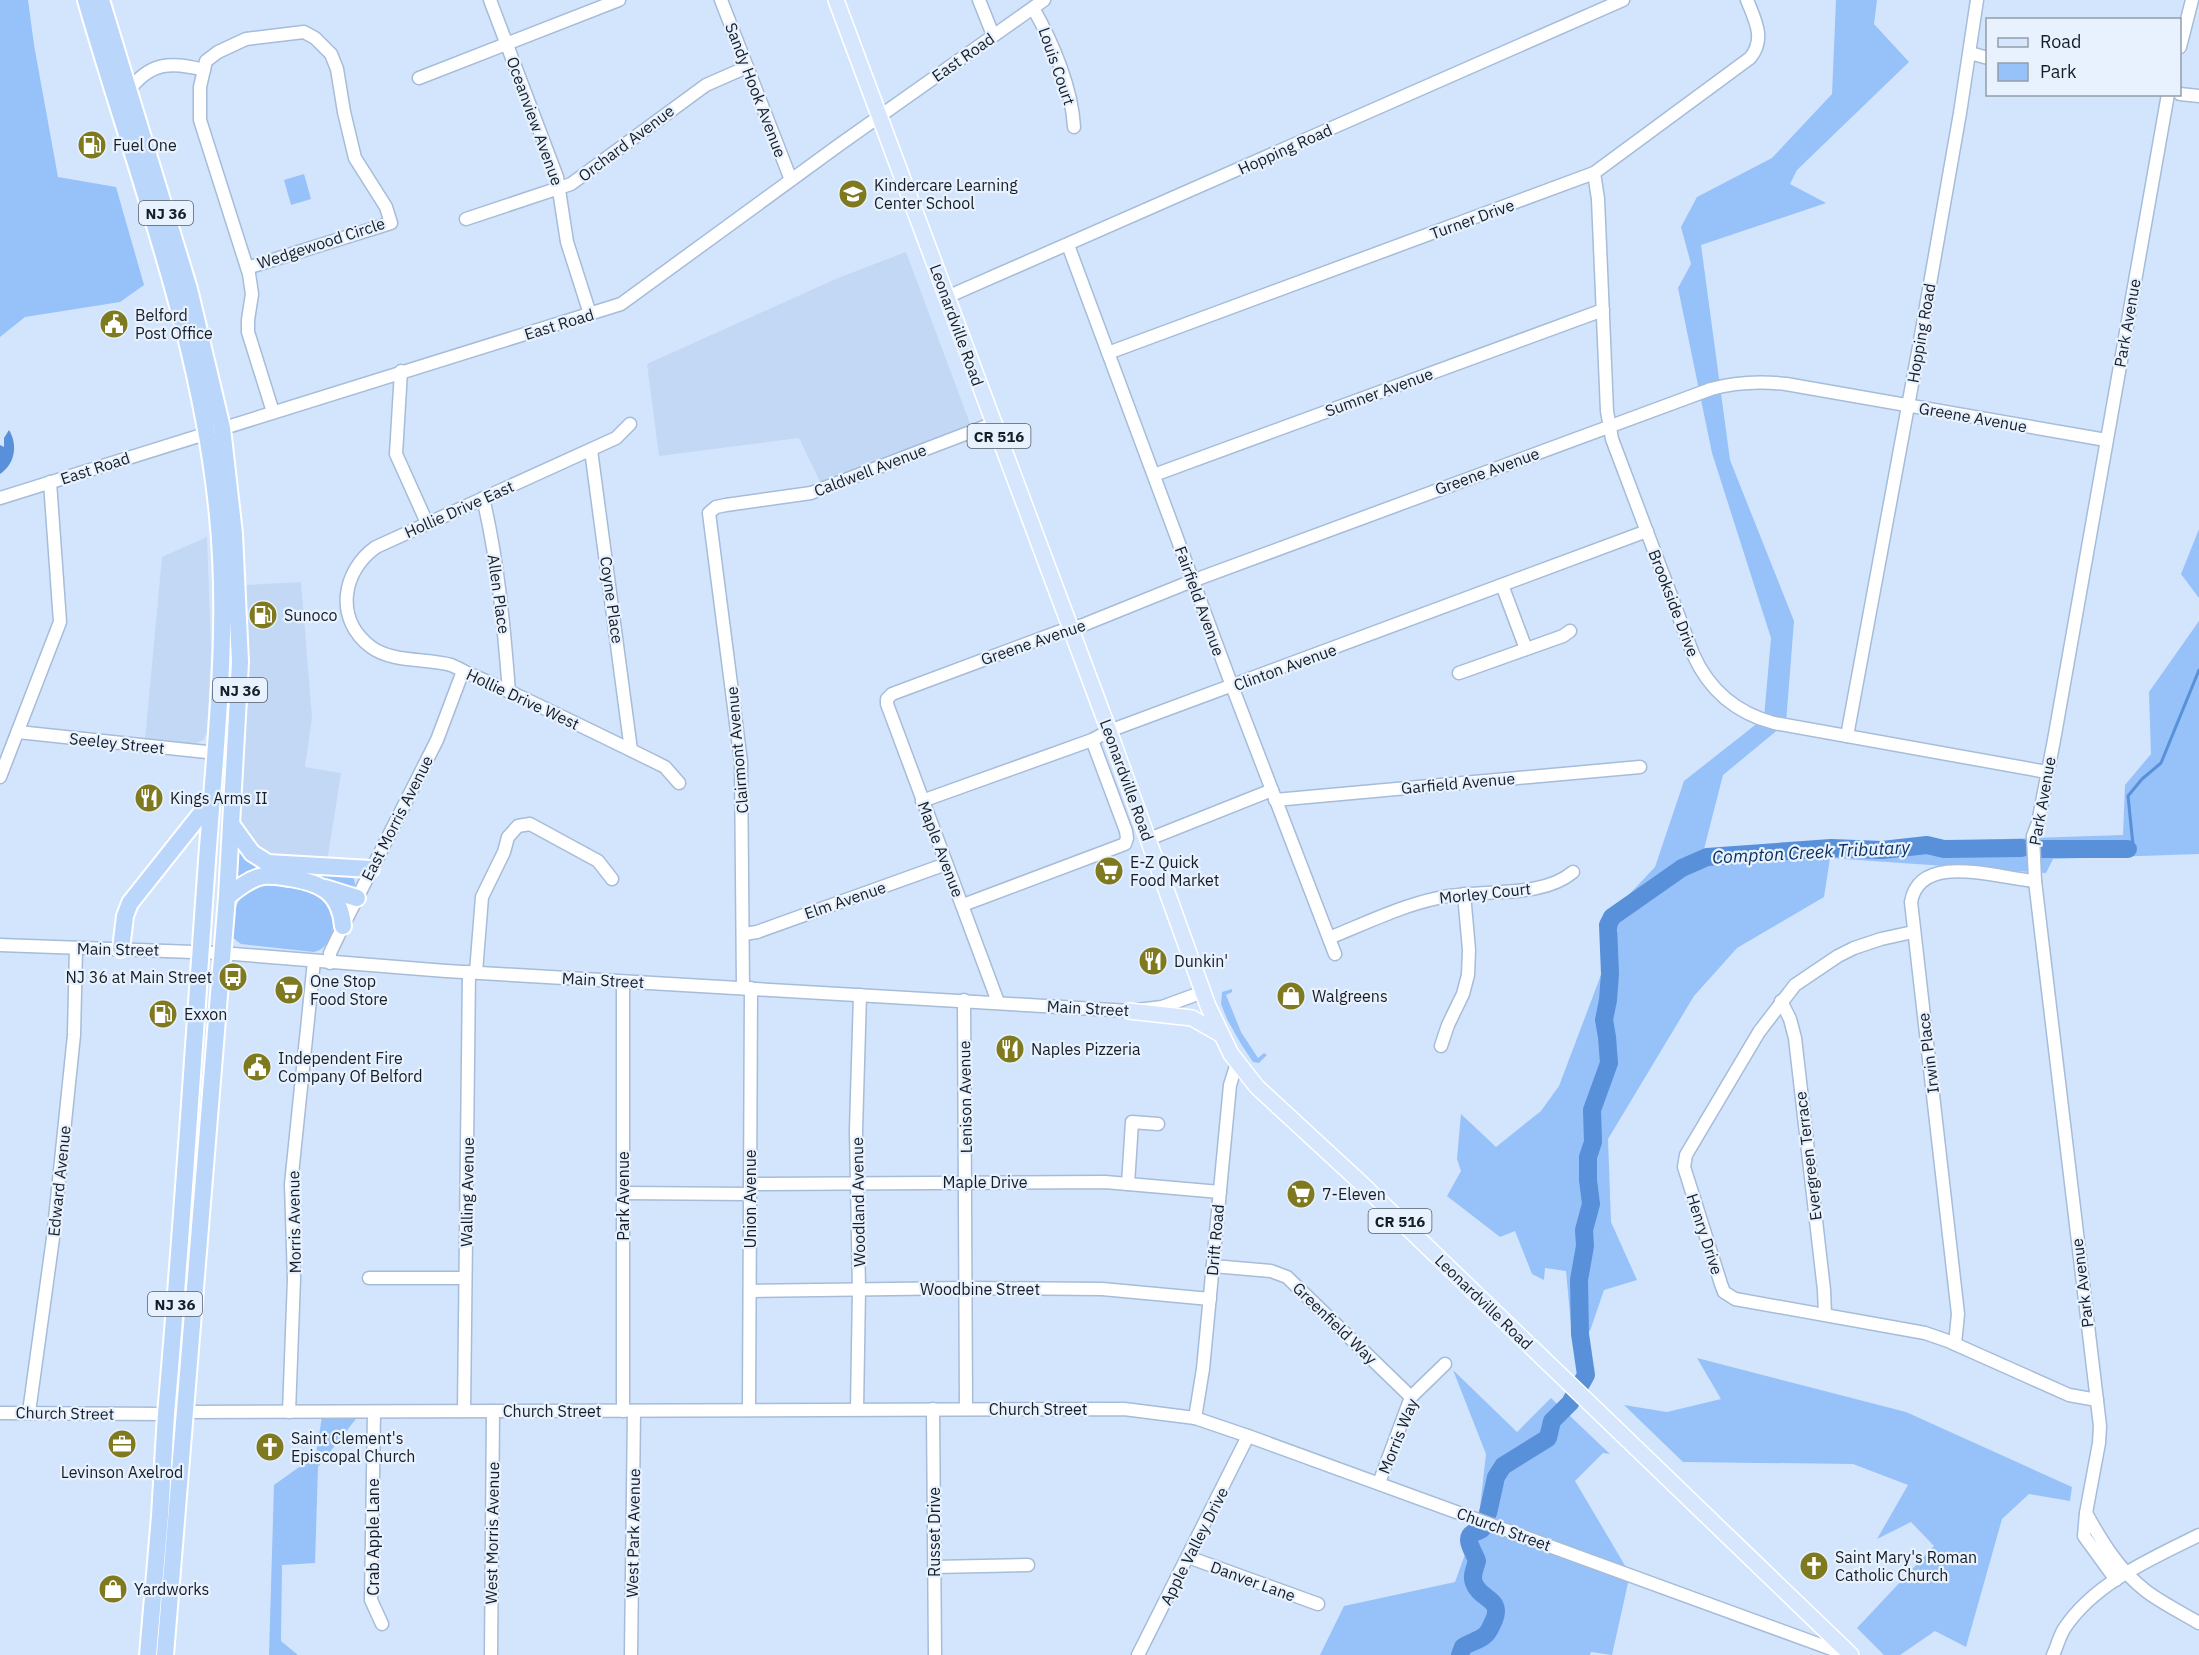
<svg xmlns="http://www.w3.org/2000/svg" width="2199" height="1655" font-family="'IBM Plex Sans',sans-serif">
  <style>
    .built { fill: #c2d8f5 }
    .green { fill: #97c1f9 }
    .water { fill: #5990da }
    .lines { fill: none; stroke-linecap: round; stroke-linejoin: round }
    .stream { stroke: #5990da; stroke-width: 3 }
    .river { stroke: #5990da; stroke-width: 18 }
    .minor-casing { stroke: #a6bcd9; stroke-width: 15 }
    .major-casing { stroke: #fff; stroke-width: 18 }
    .highway-casing { stroke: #fff; stroke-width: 20 }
    .minor { stroke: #fff; stroke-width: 12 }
    .major { stroke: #d6e6fd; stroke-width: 15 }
    .highway { stroke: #bad6fb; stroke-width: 16 }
    .labels { text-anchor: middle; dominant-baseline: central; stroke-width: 4.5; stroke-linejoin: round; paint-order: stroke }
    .shield { fill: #e8f2fe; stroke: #545d68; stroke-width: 1.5 }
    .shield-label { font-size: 15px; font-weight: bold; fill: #151d27 }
    .street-label { font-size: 16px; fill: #151d27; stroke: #e8f2fe }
    .poi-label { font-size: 16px; fill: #151d27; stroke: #e8f2fe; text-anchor: start }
    .water-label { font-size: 18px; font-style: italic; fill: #082f5e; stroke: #e8f2fe }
  </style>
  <rect width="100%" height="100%" fill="#d3e5fd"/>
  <g class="built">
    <polygon points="906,252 972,429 821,484 799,438 659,456 647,364 838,278"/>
    <polygon points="207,537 211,651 207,733 203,740 193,745 145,740 162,557"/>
    <polygon points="301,582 312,717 305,767 341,773 327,862 285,861 255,851 239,824 248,697 246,585"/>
  </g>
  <g class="green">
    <polygon points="0,0 28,0 34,45 58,177 116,187 144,285 120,302 25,317 0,337"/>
    <polygon points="1836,0 1877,0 1874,24 1909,62 1797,170 1790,184 1826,203 1701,245 1730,460 1794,621 1786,723 1723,775 1704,849 2123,835 2125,785 2151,754 2149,692 2199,621 2199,854 2053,859 2046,873 1830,858 1824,897 1737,948 1694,996 1608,1139 1611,1222 1637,1280 1604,1290 1590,1331 1571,1325 1566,1271 1545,1268 1544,1280 1532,1274 1515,1231 1500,1237 1447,1196 1461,1171 1457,1159 1461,1114 1496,1147 1541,1111 1559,1086 1618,930 1606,919 1655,867 1684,781 1764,718 1771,638 1712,453 1678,288 1691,264 1681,227 1697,197 1772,158 1832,94"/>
    <polygon points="304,174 311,199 291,205 284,180"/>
    <polygon points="2199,529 2199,598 2181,574"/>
    <polygon points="237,843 268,869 236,882"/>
    <polygon points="288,871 347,875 354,879 355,884 353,890"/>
    <path d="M261,882C284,885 321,883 331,909C333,916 334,926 332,932C328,943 325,949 314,952L241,944L232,937C233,908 235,897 261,882Z"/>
    <polygon points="1232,989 1232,992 1226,995 1241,1032 1258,1058 1264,1053 1267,1055 1259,1063 1253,1062 1241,1044 1227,1019 1221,1004 1222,992"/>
    <polygon points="1697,1358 1906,1412 2072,1487 2070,1501 2029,1494 2002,1519 1966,1647 1935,1631 1900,1655 1884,1655 1857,1628 1934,1546 1911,1522 1877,1539 1908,1485 1853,1464 1683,1462 1624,1405 1667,1412 1721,1399"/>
    <polygon points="1453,1370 1517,1432 1551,1398 1610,1454 1603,1453 1575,1481 1630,1574 1612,1655 1591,1652 1590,1655 1320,1655 1344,1606 1455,1582 1479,1516 1486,1454"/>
    <polygon points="323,1410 363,1410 318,1467 315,1563 282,1565 281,1641 298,1655 269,1655 274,1485 316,1455"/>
  </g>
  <path class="water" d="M9,430C18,445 15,464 0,474V445L4,447V438Z"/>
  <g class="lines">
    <polyline class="stream" points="2128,849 2133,845 2128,796 2142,779 2161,763 2199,670"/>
    <g class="river">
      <polyline points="2041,849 2128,849"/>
      <polyline points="1488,1513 1496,1477 1503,1466 1548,1438 1552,1421 1570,1403 1586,1375 1580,1334 1579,1280 1585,1246 1584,1230 1591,1204 1588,1180 1588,1157 1593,1142 1592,1110 1609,1063 1607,1037 1604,1020 1608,1000 1610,974 1608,925 1612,917 1682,868 1707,857 1831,848 1882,850 1927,845 1944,849 2022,848"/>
      <path d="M1460,1655L1463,1647C1470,1642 1478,1641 1484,1636C1489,1633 1491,1626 1494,1620C1503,1598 1480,1600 1474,1583C1471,1576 1475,1568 1477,1561C1475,1553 1463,1539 1473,1533C1476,1532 1479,1531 1482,1529"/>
    </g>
    <g class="minor-casing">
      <g id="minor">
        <polyline points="490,0 557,177 567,242 590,314"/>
        <polyline points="721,0 791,180"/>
        <polyline points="979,0 993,35"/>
        <path d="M1033,8C1052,41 1072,88 1074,127"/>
        <polyline points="2180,47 2192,0"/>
        <polyline points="1970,53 1988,58"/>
        <polyline points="419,78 619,0"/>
        <path d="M128,92C149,62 171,61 204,70"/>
        <polyline points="2180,94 2199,96"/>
        <path d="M1594,173L1598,199L1607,411L1612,439L1693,654C1709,690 1736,713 1774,723L2047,772"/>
        <polyline points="466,219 571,184 706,85 747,67"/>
        <polyline points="1068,245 1232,686 1335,954"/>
        <polyline points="247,268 391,223 386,207 355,158 344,112 337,69 331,54 315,38 304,32 246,39 218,52 206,61 200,87 200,120 249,274 252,294 248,320 248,332 273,412"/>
        <polyline points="947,297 1623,0"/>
        <path d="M1108,353L1594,173L1750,58C1766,39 1755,20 1747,0"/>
        <polyline points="401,371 396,454 427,523"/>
        <path d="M630,424L616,438L376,547C342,571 334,619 371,647C393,663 426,658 451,665C456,667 462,670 467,673C485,680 503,689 521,697C569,720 617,743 665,767L679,783"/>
        <polyline points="591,450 631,750"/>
        <polyline points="1154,475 1603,310"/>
        <polyline points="0,498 621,304 839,145 1044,0"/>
        <path d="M483,498C498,561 504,627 509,692"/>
        <polyline points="1502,585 1526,649"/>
        <polyline points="1459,673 1563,636 1570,631"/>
        <polyline points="18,732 216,753"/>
        <polyline points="1847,736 1918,352 1960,113 1977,0"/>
        <polyline points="0,777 60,622 50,482"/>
        <polyline points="1275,800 1640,767"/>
        <polyline points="922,801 1092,740 1109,731 1647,531"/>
        <polyline points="1149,839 1272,790"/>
        <polyline points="963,905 1125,844 1127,838 1126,831 1092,740"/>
        <polyline points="1913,932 1881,939 1854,948 1838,956 1795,985 1759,1032 1686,1155 1684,1167 1721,1284 1724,1292 1735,1299 1925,1333 1948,1341 2069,1395 2097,1400"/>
        <polyline points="744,934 757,932 946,864"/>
        <path d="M1329,938C1364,924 1400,906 1438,898C1478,888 1540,900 1573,872"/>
        <polyline points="0,945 221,953 446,971 1129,1011 1162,1007 1203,992"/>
        <polyline points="330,963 330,953 343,926 437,740 463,671"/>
        <polyline points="476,972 482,897 504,852 508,837 518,826 530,824 598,861 612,879"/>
        <polyline points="743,988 741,762 709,513 716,507 726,505 811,493 994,423"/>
        <polyline points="964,1000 966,1409"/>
        <polyline points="1781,1001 1790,1019 1795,1038 1824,1290 1825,1314"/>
        <path d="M998,1002L887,704V699L892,694L1058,632L1083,625L1192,581L1711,389C1736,382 1760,381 1786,384L2106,440"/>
        <polyline points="1441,1046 1448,1025 1463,994 1468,975 1469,950 1464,894"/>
        <polyline points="750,1184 1105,1182 1220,1192"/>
        <polyline points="1128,1184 1132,1122 1158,1124"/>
        <polyline points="623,1193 750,1194"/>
        <polyline points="1213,1266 1271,1271 1287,1277 1411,1397"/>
        <polyline points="369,1278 465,1278"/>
        <polyline points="750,1291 966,1288 1102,1289 1210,1299"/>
        <path d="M1955,1344L1958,1314L1911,902C1920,850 2000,879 2035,881"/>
        <polyline points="749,1409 751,988"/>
        <polyline points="857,1409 859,1289 856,1130 860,995"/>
        <polyline points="933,1409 935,1655"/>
        <polyline points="464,1411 469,972"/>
        <polyline points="623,1411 623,982"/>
        <polyline points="29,1412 53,1238 74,1035 76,948"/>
        <polyline points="185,1412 1124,1409 1195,1418 1248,1436 1848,1655"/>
        <polyline points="289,1412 294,1279 291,1184 314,961"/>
        <polyline points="374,1412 371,1600 382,1624"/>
        <polyline points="0,1413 166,1414"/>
        <polyline points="1195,1418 1203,1369 1230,1085 1237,1063"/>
        <polyline points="1379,1483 1411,1397 1445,1364"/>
        <polyline points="2086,1513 2099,1443 2100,1426 2035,881 2033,836 2038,823 2054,740 2168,94"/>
        <polyline points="1188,1557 1318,1604"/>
        <polyline points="935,1567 1028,1565"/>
        <path d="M2116,1580L2084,1536L2086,1513C2102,1542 2119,1570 2146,1591C2162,1603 2182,1613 2199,1623"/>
        <polyline points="491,1655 493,1411"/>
        <polyline points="631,1655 634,1411"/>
        <polyline points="1138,1655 1248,1436"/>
        <path d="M2053,1655C2057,1647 2059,1637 2064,1629C2094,1583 2151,1559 2199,1535"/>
      </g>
    </g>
    <g class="major-casing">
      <g id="major">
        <polyline points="836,0 1109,731 1208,1006 1231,1054 1257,1087 1361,1183 1851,1655"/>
        <polyline points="1129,1011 1192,1018 1220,1034"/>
      </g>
    </g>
    <g class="highway-casing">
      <g id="highway">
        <path d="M86,0C135,171 201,338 218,516C230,635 214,756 206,875C193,1055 182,1235 166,1414L160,1516L148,1655"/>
        <polyline points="101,0 189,289 222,428 234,534 240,662 227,897 165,1655"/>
        <polyline points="231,824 252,853 268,863 371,869"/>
        <polyline points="325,888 357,898"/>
        <path d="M227,897C237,889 249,879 263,876C272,875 282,877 290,878C321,883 340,892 343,926"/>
        <polyline points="121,949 125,916 130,903 211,801"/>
      </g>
    </g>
    <use href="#minor" class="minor"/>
    <use href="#major" class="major"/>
    <use href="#highway" class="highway"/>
  </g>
  <defs>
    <g id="fuel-disc" transform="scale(1.5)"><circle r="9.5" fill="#7f791f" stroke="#e8f2fe"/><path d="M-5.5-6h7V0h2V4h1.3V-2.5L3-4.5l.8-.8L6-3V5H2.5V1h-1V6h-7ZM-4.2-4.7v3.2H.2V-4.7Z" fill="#fff"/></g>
    <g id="school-disc" transform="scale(1.5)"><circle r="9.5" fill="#7f791f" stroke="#e8f2fe"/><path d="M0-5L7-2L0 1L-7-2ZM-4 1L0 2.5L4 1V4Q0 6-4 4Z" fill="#fff"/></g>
    <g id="civic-disc" transform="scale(1.5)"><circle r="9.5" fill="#7f791f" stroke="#e8f2fe"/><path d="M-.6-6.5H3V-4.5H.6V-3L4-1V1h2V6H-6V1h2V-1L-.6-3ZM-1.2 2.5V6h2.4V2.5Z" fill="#fff"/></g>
    <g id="restaurant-disc" transform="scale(1.5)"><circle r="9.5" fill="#7f791f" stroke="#e8f2fe"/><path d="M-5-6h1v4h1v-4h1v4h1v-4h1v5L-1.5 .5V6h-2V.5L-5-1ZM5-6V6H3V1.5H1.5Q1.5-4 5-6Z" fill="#fff"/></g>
    <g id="supermarket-disc" transform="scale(1.5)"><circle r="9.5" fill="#7f791f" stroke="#e8f2fe"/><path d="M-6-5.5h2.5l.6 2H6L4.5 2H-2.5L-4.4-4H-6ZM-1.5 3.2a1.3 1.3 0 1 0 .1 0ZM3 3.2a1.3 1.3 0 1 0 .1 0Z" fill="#fff"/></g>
    <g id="bus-disc" transform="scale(1.5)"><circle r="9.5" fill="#7f791f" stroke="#e8f2fe"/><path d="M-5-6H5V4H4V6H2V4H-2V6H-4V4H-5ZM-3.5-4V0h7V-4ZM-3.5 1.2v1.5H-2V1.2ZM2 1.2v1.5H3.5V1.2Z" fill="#fff"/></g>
    <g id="shop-disc" transform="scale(1.5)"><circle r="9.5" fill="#7f791f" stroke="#e8f2fe"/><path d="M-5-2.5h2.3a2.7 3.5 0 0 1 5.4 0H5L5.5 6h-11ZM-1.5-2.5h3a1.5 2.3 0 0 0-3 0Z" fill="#fff"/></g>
    <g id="office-disc" transform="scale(1.5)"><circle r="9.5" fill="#7f791f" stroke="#e8f2fe"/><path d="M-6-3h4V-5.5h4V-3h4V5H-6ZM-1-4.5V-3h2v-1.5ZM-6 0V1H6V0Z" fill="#fff"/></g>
    <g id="church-disc" transform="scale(1.5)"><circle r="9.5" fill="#7f791f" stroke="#e8f2fe"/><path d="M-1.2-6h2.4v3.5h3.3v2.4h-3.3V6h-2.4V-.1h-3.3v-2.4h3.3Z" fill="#fff"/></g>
  </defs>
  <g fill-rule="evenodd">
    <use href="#fuel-disc" x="92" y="145"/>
    <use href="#school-disc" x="853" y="194"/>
    <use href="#civic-disc" x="114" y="324"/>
    <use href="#fuel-disc" x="263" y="615"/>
    <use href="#restaurant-disc" x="149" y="798"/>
    <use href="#supermarket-disc" x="1109" y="871"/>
    <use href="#restaurant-disc" x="1153" y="961"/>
    <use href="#bus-disc" x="233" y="977"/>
    <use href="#supermarket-disc" x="289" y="990"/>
    <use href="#shop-disc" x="1291" y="996"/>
    <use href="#fuel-disc" x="163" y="1014"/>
    <use href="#restaurant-disc" x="1010" y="1049"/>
    <use href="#civic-disc" x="257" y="1067"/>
    <use href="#supermarket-disc" x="1301" y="1194"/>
    <use href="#office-disc" x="122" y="1444"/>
    <use href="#church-disc" x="270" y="1447"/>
    <use href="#church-disc" x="1814" y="1566"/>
    <use href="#shop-disc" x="113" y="1589"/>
  </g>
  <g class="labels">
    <g class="shield">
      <rect x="139" y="201" width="54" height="24" rx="4.5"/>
      <rect x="967.5" y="424" width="63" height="24" rx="4.5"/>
      <rect x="213" y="678" width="54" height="24" rx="4.5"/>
      <rect x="1368.5" y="1209" width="63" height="24" rx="4.5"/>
      <rect x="148" y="1292" width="54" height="24" rx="4.5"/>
    </g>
    <g class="shield-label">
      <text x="166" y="213">NJ 36</text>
      <text x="999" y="436">CR 516</text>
      <text x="240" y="690">NJ 36</text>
      <text x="1400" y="1221">CR 516</text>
      <text x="175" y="1304">NJ 36</text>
    </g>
    <g class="street-label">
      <text transform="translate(963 57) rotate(-35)">East Road</text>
      <text transform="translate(1057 66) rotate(71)">Louis Court</text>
      <text transform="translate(756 90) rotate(69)">Sandy Hook Avenue</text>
      <text transform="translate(535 121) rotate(70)">Oceanview Avenue</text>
      <text transform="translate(626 143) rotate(-37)">Orchard Avenue</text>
      <text transform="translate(1285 149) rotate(-24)">Hopping Road</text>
      <text transform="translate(1472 219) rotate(-20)">Turner Drive</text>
      <text transform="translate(321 243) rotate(-18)">Wedgewood Circle</text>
      <text transform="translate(2127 323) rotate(-80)">Park Avenue</text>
      <text transform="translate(559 324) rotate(-17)">East Road</text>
      <text transform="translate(957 325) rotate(70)">Leonardville Road</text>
      <text transform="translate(1921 333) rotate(-80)">Hopping Road</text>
      <text transform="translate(1379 392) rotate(-20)">Sumner Avenue</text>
      <text transform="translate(1973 417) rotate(10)">Greene Avenue</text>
      <text transform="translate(95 468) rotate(-18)">East Road</text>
      <text transform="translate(870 470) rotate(-21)">Caldwell Avenue</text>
      <text transform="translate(1487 471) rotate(-20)">Greene Avenue</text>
      <text transform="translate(459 509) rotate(-24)">Hollie Drive East</text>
      <text transform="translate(499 594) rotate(82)">Allen Place</text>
      <text transform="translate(612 600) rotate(82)">Coyne Place</text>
      <text transform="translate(1200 601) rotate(70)">Fairfield Avenue</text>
      <text transform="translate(1674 603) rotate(69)">Brookside Drive</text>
      <text transform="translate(1033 642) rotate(-19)">Greene Avenue</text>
      <text transform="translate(1285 667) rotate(-20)">Clinton Avenue</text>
      <text transform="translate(523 699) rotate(25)">Hollie Drive West</text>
      <text transform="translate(117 743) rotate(6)">Seeley Street</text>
      <text transform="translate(737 750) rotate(-95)">Clairmont Avenue</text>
      <text transform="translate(1127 780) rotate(70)">Leonardville Road</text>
      <text transform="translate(1458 783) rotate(-5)">Garfield Avenue</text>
      <text transform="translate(2042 801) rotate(-80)">Park Avenue</text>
      <text transform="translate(397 818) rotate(-63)">East Morris Avenue</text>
      <text transform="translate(941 849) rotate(69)">Maple Avenue</text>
      <text transform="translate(1485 893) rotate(-6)">Morley Court</text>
      <text transform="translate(845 900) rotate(-19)">Elm Avenue</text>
      <text transform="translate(118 949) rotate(1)">Main Street</text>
      <text transform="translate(603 980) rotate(3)">Main Street</text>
      <text transform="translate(1088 1008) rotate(3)">Main Street</text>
      <text transform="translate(1928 1053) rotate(-97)">Irwin Place</text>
      <text transform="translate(965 1097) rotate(-91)">Lenison Avenue</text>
      <text transform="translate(1808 1156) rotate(-97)">Evergreen Terrace</text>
      <text transform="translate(59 1181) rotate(-84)">Edward Avenue</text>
      <text x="985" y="1182">Maple Drive</text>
      <text transform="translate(467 1192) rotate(-89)">Walling Avenue</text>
      <text transform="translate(623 1196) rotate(-90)">Park Avenue</text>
      <text transform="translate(750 1199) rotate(-90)">Union Avenue</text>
      <text transform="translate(858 1202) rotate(-91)">Woodland Avenue</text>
      <text transform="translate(294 1222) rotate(-91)">Morris Avenue</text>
      <text transform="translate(1705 1234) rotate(72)">Henry Drive</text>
      <text transform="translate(1215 1240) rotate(-85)">Drift Road</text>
      <text transform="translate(2082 1283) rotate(-97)">Park Avenue</text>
      <text x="980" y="1289">Woodbine Street</text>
      <text transform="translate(1484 1302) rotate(44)">Leonardville Road</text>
      <text transform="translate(1335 1323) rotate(44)">Greenfield Way</text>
      <text x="1038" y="1409">Church Street</text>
      <text x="552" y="1411">Church Street</text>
      <text transform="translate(65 1413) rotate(1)">Church Street</text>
      <text transform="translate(1398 1436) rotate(-68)">Morris Way</text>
      <text transform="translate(1504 1529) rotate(20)">Church Street</text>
      <text transform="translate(934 1532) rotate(-90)">Russet Drive</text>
      <text transform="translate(492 1533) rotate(-89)">West Morris Avenue</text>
      <text transform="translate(633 1533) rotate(-89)">West Park Avenue</text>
      <text transform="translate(373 1537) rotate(-90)">Crab Apple Lane</text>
      <text transform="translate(1194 1546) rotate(-63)">Apple Valley Drive</text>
      <text transform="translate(1253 1581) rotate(20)">Danver Lane</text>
    </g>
    <g class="poi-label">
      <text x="113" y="145">Fuel One</text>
      <text x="874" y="185">Kindercare Learning<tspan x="874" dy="18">Center School</tspan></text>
      <text x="135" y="315">Belford<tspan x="135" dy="18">Post Office</tspan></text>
      <text x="284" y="615">Sunoco</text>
      <text x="170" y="798">Kings Arms II</text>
      <text x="1130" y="862">E-Z Quick<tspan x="1130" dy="18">Food Market</tspan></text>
      <text x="1174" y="961">Dunkin'</text>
      <text x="212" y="977" text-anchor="end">NJ 36 at Main Street</text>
      <text x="310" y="981">One Stop<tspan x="310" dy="18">Food Store</tspan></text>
      <text x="1312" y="996">Walgreens</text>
      <text x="184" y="1014">Exxon</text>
      <text x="1031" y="1049">Naples Pizzeria</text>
      <text x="278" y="1058">Independent Fire<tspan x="278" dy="18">Company Of Belford</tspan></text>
      <text x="1322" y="1194">7-Eleven</text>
      <text x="291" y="1438">Saint Clement's<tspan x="291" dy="18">Episcopal Church</tspan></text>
      <text x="122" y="1472" text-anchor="middle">Levinson Axelrod</text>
      <text x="1835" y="1557">Saint Mary's Roman<tspan x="1835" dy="18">Catholic Church</tspan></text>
      <text x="134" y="1589">Yardworks</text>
    </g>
    <g class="water-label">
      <text transform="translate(1811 852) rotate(-3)">Compton Creek Tributary</text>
    </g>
  </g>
  <rect x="1986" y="18" width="195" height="78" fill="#e8f2fe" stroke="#949da8" stroke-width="1.5"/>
  <rect x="1998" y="38" width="30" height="9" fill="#d6e6fd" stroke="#949da8" stroke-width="1.5"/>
  <text x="2040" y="48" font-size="18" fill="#151d27">Road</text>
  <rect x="1998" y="63" width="30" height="18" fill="#97c1f9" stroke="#949da8" stroke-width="1.5"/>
  <text x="2040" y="78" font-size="18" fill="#151d27">Park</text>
</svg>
